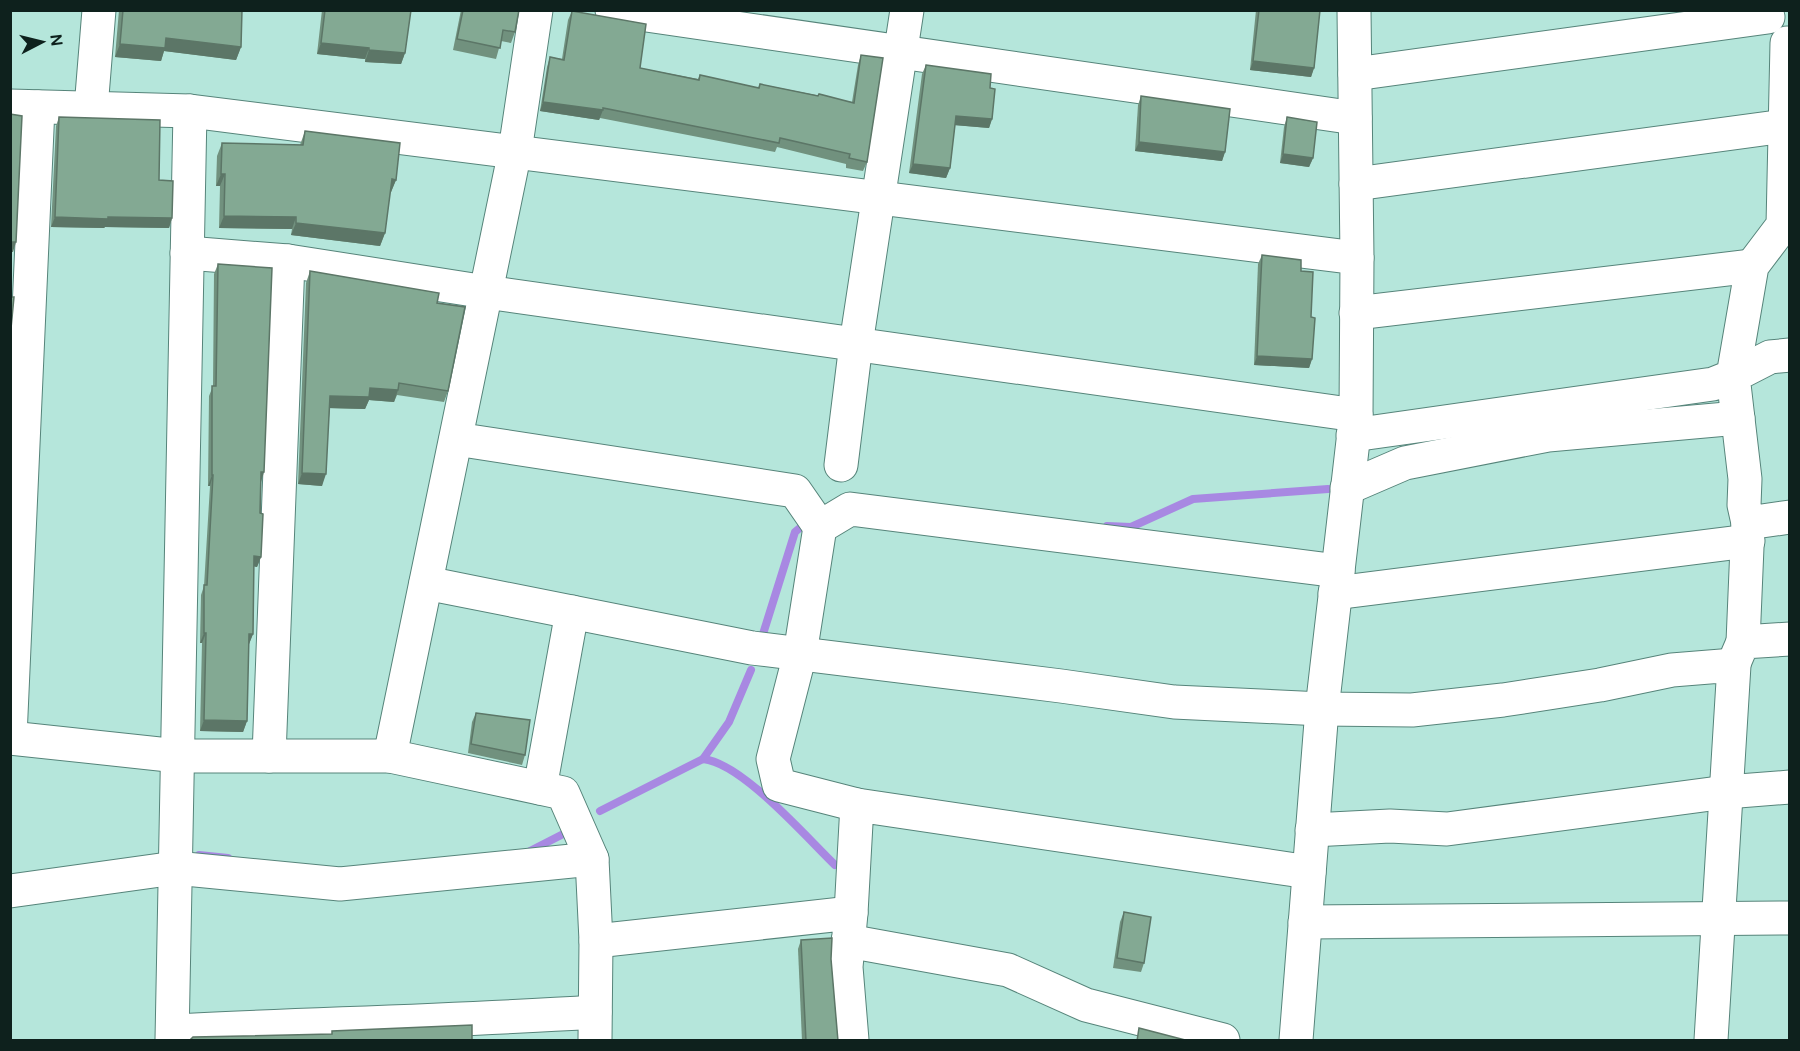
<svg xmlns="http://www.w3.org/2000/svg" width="1800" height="1051" font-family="'DM Sans',sans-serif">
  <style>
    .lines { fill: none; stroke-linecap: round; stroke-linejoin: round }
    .stream { stroke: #a888e2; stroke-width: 8 }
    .minor-casing { stroke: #56847a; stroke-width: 35 }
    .minor { stroke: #fff; stroke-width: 33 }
    .wall { fill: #71917e }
    .shaded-wall { fill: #5c7667 }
    .building { fill: #83a993; stroke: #5c7667; stroke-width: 1.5 }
  </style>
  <rect width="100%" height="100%" fill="#b5e6db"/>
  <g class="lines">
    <g class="stream">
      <polyline points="1107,526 1131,527 1193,499 1328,489"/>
      <polyline points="763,634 795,532 807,522"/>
      <polyline points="703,759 729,722 751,670"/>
      <path d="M600,811L703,759C742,763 805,836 835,865"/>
      <polyline points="530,851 571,830"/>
      <polyline points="199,855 228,858"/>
    </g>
    <g class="minor-casing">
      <g id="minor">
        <polyline points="536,10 515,151 390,756 563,793 592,859 596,941 595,1040"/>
        <polyline points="612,10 1355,118"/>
        <polyline points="1354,10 1357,258"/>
        <polyline points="1355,74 1768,17"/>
        <polyline points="10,106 190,111 1357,258 1356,415 1322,709 1296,1040"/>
        <polyline points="91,108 99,10"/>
        <polyline points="1356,184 1784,126"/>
        <polyline points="187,253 288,261 486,292 1356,415"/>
        <polyline points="1356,313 1752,266"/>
        <polyline points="1353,435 1713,384 1733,376 1752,266 1783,225 1787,43"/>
        <polyline points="456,439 795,491 820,527"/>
        <polyline points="841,465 856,344 907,10"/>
        <polyline points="1347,488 1405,463 1548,435 1738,418"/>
        <polyline points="1748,523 1744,505 1745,479 1733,376 1770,357 1790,355"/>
        <polyline points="426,583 752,648 1061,686 1174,702 1322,709 1412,710 1503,700 1600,685 1672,670 1734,665 1711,1040"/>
        <polyline points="1335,593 1748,541"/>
        <polyline points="1743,642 1748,523 1790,517"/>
        <polyline points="1734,663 1743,642 1790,639"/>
        <polyline points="10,737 38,107"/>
        <polyline points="10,738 178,756 390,756"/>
        <polyline points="269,756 288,261"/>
        <polyline points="540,788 572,612"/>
        <polyline points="857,805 779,785 773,759 800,654 820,527 850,509 1338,571"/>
        <polyline points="1312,830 1390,826 1447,829 1726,792 1790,787"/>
        <polyline points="10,891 175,868 340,884 592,859"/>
        <polyline points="851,913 857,805 1309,872"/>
        <polyline points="1305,922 1790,918"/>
        <polyline points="596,941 851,913 846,967 852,1040"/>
        <polyline points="848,941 1008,970 1086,1005 1223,1040"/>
        <path d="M173,1031C313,1024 454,1021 595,1012"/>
        <polyline points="172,1040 190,111"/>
      </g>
    </g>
    <use href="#minor" class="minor"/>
  </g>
  <g class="wall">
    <polygon points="119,10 242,10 241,47 236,60 164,51 161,61 115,57"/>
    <polygon points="322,10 411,10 405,53 401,64 365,62 365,59 317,54"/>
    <polygon points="461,10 519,10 515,32 511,43 501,41 496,59 453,50"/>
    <polygon points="1256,10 1320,10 1314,68 1311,77 1250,70"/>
    <polygon points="572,11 640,68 698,79 700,75 758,88 760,84 852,102 858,65 861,55 867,162 863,171 846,168 846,164 777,147 775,152 600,118 599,120 540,111 547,67 550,57 562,59 568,20"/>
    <polygon points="926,65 990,88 992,119 989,128 955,125 950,168 946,178 909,173 922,74"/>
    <polygon points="1141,96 1225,152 1222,161 1135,151 1138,105"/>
    <polygon points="59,117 159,180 172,218 169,228 105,227 104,228 51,227 56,126"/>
    <polygon points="1287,117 1313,158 1309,167 1280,163 1284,127"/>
    <polygon points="305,131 396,180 391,192 390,192 385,233 380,246 291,235 292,229 219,228 220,186 216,186 217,156 222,143 300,145"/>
    <polygon points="1262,255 1301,271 1311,317 1312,359 1309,368 1254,365 1258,264"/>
    <polygon points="218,264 261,482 261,557 257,567 254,566 253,634 249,644 248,644 247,721 243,732 200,731 202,643 200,643 201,595 204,586 210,486 208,486 209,396 213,386 214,274"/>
    <polygon points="310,271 448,391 444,402 397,395 394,402 369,400 365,409 330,408 322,486 298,484 306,283"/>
    <polygon points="476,713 525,755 522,765 468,753 472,722"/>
    <polygon points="1124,912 1144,963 1141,972 1113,968 1120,922"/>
    <polygon points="801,940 831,959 838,1041 802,1041 798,949"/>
  </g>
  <g class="shaded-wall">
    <polygon points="166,38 241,47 236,60 164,51 161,61 115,57 120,44"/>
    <polygon points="321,43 369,48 365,59 317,54"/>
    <polygon points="369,50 405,53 401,64 365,62"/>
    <polygon points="1253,61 1314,68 1311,77 1250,70"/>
    <polygon points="543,102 603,110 599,120 540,111"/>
    <polygon points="956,116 992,119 989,128 953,125"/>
    <polygon points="1139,142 1225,152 1222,161 1135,151"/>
    <polygon points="1283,154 1313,158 1309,167 1280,163"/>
    <polygon points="913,164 950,168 946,178 909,173"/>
    <polygon points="221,174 225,174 220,186 216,186"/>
    <polygon points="392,179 396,180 391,192 387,192"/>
    <polygon points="224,216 296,217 292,229 219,228"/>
    <polygon points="55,217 108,217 172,218 169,228 105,227 104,228 51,227"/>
    <polygon points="296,223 385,233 380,246 291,235"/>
    <polygon points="10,242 16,242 13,252 10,252"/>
    <polygon points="1257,356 1312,359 1309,368 1254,365"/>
    <polygon points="370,388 398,390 394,402 369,400 365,409 326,408 330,396"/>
    <polygon points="261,472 264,472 261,482"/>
    <polygon points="302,473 326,474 322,486 298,484"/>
    <polygon points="212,475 213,475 210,486 208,486"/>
    <polygon points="254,556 261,557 257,567 251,566"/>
    <polygon points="204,633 206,633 202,643 200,643"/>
    <polygon points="249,634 253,634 249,644 245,644"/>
    <polygon points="204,720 247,721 243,732 200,731"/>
  </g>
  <g class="building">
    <polygon points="123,10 242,10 241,47 166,38 165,48 120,44"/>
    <polygon points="325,10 411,10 405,53 369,50 369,48 321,43"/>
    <polygon points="463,10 519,10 515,32 503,30 500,48 457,39"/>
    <polygon points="1259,10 1320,10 1314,68 1253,61"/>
    <polygon points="572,11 646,24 640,68 699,80 700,75 759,88 760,84 818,96 819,94 854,103 861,55 883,58 867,162 849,158 850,154 780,138 779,143 603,108 603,110 543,102 550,57 564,60"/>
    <polygon points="926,65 991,74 990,88 995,89 992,119 956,116 950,168 913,164"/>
    <polygon points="1141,96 1230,109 1225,152 1139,142"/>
    <polygon points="10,114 22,116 16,242 10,242"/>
    <polygon points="59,117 160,120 159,180 173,181 172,218 108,217 108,219 55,217"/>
    <polygon points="1287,117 1317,122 1313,158 1283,154"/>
    <polygon points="305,131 400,143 396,180 392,179 385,233 296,223 296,217 224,216 225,174 221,174 222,143 303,145"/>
    <polygon points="1262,255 1301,260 1301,271 1313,272 1311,317 1315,318 1312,359 1257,356"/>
    <polygon points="218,264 272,268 264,472 261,472 260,513 263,514 261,557 254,556 253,634 249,634 247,721 204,720 206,633 204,633 204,585 207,585 213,475 212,475 212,386 216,386"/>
    <polygon points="310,271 439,293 437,303 465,307 448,391 399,383 398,390 370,388 369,397 330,396 326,474 302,473"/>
    <polygon points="10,297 14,297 10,339"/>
    <polygon points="476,713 530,720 525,755 471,744"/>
    <polygon points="1124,912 1151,917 1144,963 1117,958"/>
    <polygon points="832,938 831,959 838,1041 806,1041 801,940"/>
    <polygon points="472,1025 472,1041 189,1041 193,1037 332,1034 332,1031"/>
    <polygon points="1139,1028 1189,1041 1137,1041"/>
  </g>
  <rect width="1800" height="1051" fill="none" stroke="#0e211d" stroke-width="24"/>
  <g transform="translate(42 42) rotate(83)" stroke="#b5e6db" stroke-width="4.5" paint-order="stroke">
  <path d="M0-4.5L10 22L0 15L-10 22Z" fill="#0e211d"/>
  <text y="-9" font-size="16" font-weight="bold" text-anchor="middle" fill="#0e211d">N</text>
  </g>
</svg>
